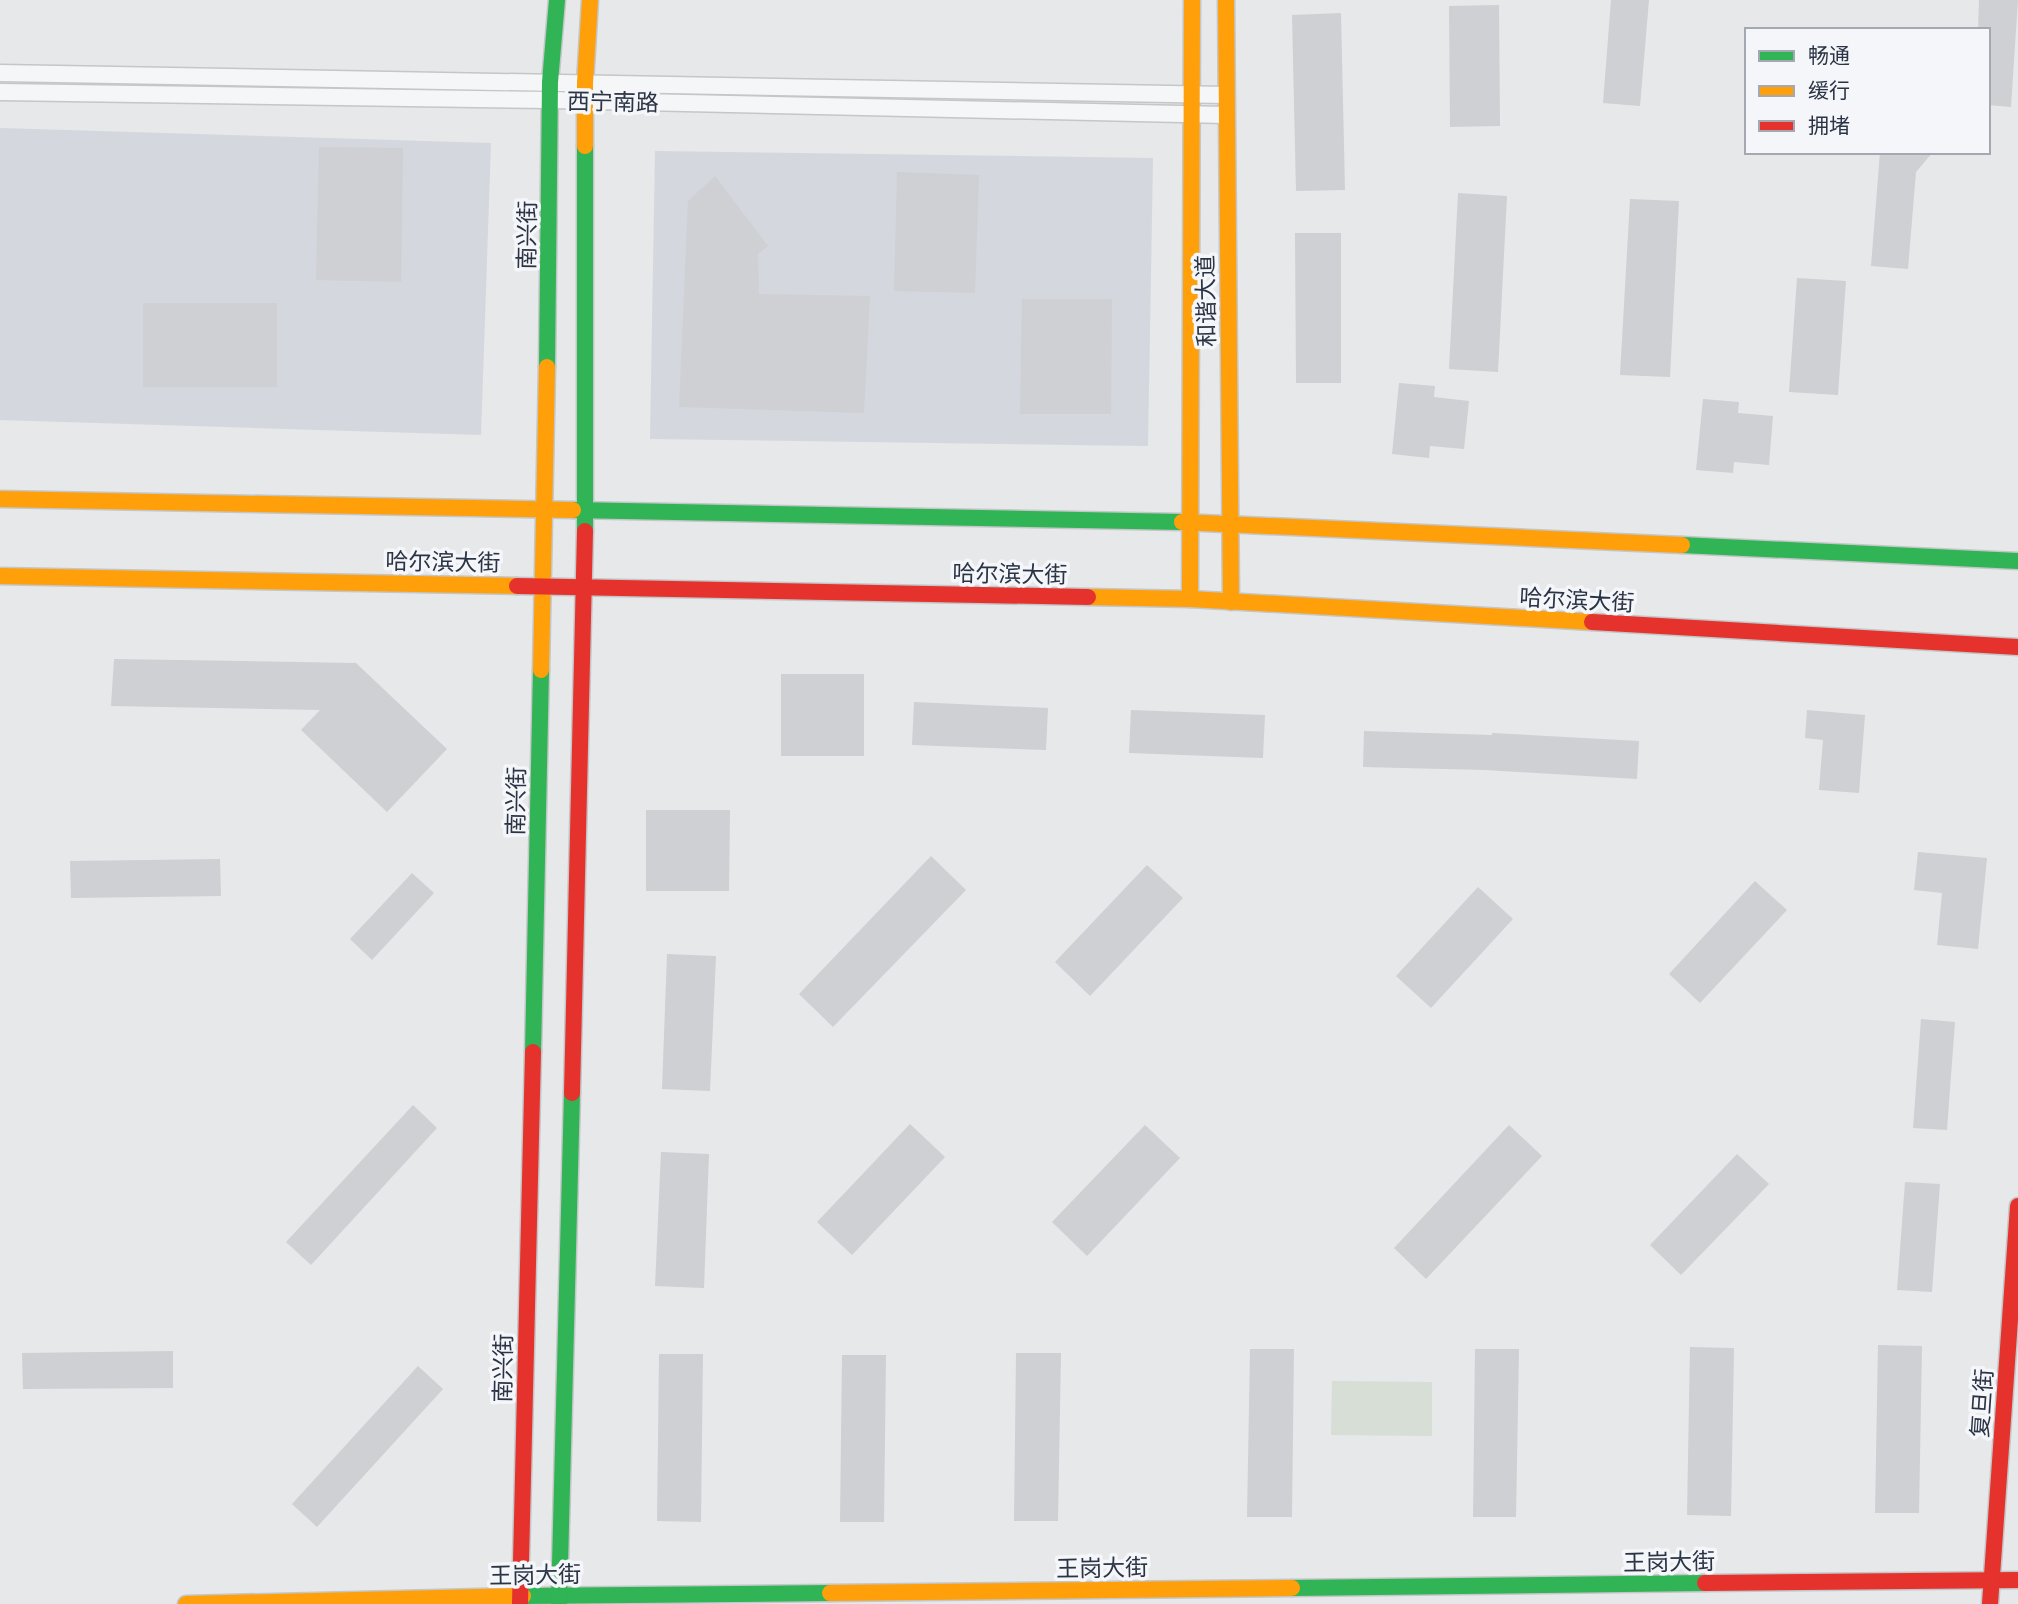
<svg xmlns="http://www.w3.org/2000/svg" width="2018" height="1604" font-family="Barlow,'Noto Sans SC',sans-serif">
  <style>
    .built { fill: #d4d7dd }
    .green { fill: #d6ded6 }
    .building { fill: #ced0d3 }
    .lines { fill: none; stroke-linecap: round; stroke-linejoin: round }
    .street-casing { stroke: #c4c6c8; stroke-width: 19 }
    .fast-casing { stroke: #c4c6c8; stroke-width: 19 }
    .slow-casing { stroke: #c4c6c8; stroke-width: 19 }
    .jam-casing { stroke: #c4c6c8; stroke-width: 19 }
    .street { stroke: #f5f6f7; stroke-width: 16 }
    .fast { stroke: #30b455; stroke-width: 16 }
    .slow { stroke: #ff9f0a; stroke-width: 16 }
    .jam { stroke: #e5322d; stroke-width: 16 }
    .labels { text-anchor: middle; dominant-baseline: central; stroke-width: 7; stroke-linejoin: round; paint-order: stroke }
    .street-label { font-size: 23px; fill: #2b3445; stroke: #f4f6f9 }
  </style>
  <rect width="100%" height="100%" fill="#e6e8ea"/>
  <g class="built">
    <polygon points="0,128 491,143 481,435 0,420"/>
    <polygon points="655,151 1153,158 1148,446 650,439"/>
  </g>
  <polygon class="green" points="1332,1381 1432,1382 1432,1436 1331,1435"/>
  <g class="building">
    <polygon points="1611,0 1649,0 1640,106 1603,103"/>
    <polygon points="1979,0 2018,0 2011,107 1988,105 1988,30 1978,30"/>
    <polygon points="1499,5 1500,126 1450,127 1449,6"/>
    <polygon points="1341,13 1345,190 1296,191 1292,15"/>
    <polygon points="319,147 403,148 401,282 316,280"/>
    <polygon points="1880,152 1933,152 1916,172 1908,269 1871,266"/>
    <polygon points="897,172 979,175 975,293 894,291"/>
    <polygon points="715,176 768,246 758,254 759,294 870,296 864,413 679,407 688,201"/>
    <polygon points="1458,193 1507,196 1498,372 1449,369"/>
    <polygon points="1630,199 1679,201 1670,377 1620,375"/>
    <polygon points="1295,233 1341,233 1341,383 1296,383"/>
    <polygon points="1797,278 1846,281 1838,395 1789,392"/>
    <polygon points="1022,299 1112,299 1111,414 1020,414"/>
    <rect x="143" y="303" width="134" height="84"/>
    <polygon points="1399,383 1435,386 1434,397 1469,401 1464,449 1430,446 1429,458 1392,454"/>
    <polygon points="1703,399 1739,402 1738,413 1773,416 1769,465 1734,462 1733,473 1696,470"/>
    <polygon points="114,659 356,663 447,749 387,812 301,730 320,710 111,706"/>
    <rect x="781" y="674" width="83" height="82"/>
    <polygon points="914,702 1048,708 1046,750 912,745"/>
    <polygon points="1131,710 1265,715 1263,758 1129,753"/>
    <polygon points="1807,710 1865,715 1859,793 1819,790 1823,740 1805,738"/>
    <polygon points="1364,731 1492,735 1492,733 1639,741 1637,779 1485,770 1363,767"/>
    <polygon points="646,810 730,810 729,891 646,891"/>
    <polygon points="1918,852 1987,858 1978,949 1937,945 1942,893 1914,890"/>
    <polygon points="931,856 966,890 833,1027 799,994"/>
    <polygon points="220,859 221,896 71,898 70,861"/>
    <polygon points="1147,865 1183,898 1090,996 1055,962"/>
    <polygon points="412,873 434,893 372,960 350,939"/>
    <polygon points="1755,881 1787,910 1700,1003 1669,974"/>
    <polygon points="1478,887 1513,919 1431,1008 1396,976"/>
    <polygon points="667,954 716,956 710,1091 662,1089"/>
    <polygon points="1921,1019 1955,1022 1947,1130 1913,1128"/>
    <polygon points="413,1105 437,1128 311,1265 286,1242"/>
    <polygon points="910,1124 945,1157 852,1255 817,1222"/>
    <polygon points="1145,1125 1180,1158 1087,1256 1052,1222"/>
    <polygon points="1509,1125 1542,1156 1426,1279 1394,1248"/>
    <polygon points="661,1152 709,1154 704,1288 655,1286"/>
    <polygon points="1737,1154 1769,1184 1681,1275 1650,1245"/>
    <polygon points="1905,1182 1940,1184 1932,1292 1897,1290"/>
    <polygon points="1878,1345 1922,1346 1919,1513 1875,1513"/>
    <polygon points="1690,1347 1734,1348 1731,1516 1687,1515"/>
    <polygon points="1250,1349 1294,1349 1292,1517 1247,1517"/>
    <polygon points="1475,1349 1519,1349 1516,1517 1473,1517"/>
    <polygon points="173,1351 173,1388 23,1389 22,1353"/>
    <polygon points="1016,1353 1061,1353 1058,1521 1014,1521"/>
    <polygon points="659,1354 703,1354 701,1522 657,1521"/>
    <polygon points="842,1355 886,1355 884,1522 840,1522"/>
    <polygon points="418,1366 443,1389 317,1527 292,1504"/>
  </g>
  <g class="lines">
    <g class="street-casing">
      <g id="street">
        <polyline points="0,73 1225,95"/>
        <polyline points="0,92 550,100 1225,115"/>
      </g>
    </g>
    <g class="fast-casing">
      <g id="fast">
        <polyline points="585,146 585,531"/>
        <polyline points="547,367 550,82 557,0"/>
        <polyline points="573,510 1182,522"/>
        <polyline points="1682,545 2018,561"/>
        <polyline points="533,1052 541,670"/>
        <polyline points="1292,1588 1705,1583"/>
        <polyline points="523,1596 830,1593"/>
        <polyline points="559,1604 572,1093"/>
      </g>
    </g>
    <g class="slow-casing">
      <g id="slow">
        <polyline points="1226,0 1231,602"/>
        <polyline points="585,146 585,83 590,0"/>
        <polyline points="0,499 573,510"/>
        <polyline points="1182,522 1682,545"/>
        <polyline points="0,576 517,586"/>
        <polyline points="1088,597 1190,599 1592,622"/>
        <polyline points="1190,599 1192,0"/>
        <polyline points="541,670 547,367"/>
        <polyline points="830,1593 1292,1588"/>
        <polyline points="186,1604 523,1596"/>
      </g>
    </g>
    <g class="jam-casing">
      <g id="jam">
        <polyline points="517,586 1088,597"/>
        <polyline points="1592,622 2018,647"/>
        <polyline points="572,1093 585,531"/>
        <polyline points="1705,1583 2018,1580"/>
        <polyline points="520,1604 533,1052"/>
        <polyline points="1990,1604 2018,1206"/>
      </g>
    </g>
    <use href="#street" class="street"/>
    <use href="#fast" class="fast"/>
    <use href="#slow" class="slow"/>
    <use href="#jam" class="jam"/>
  </g>
  <g class="labels">
    <g class="street-label">
      <text transform="translate(613 101) rotate(1)">西宁南路</text>
      <text transform="translate(526 235) rotate(-89)">南兴街</text>
      <text transform="translate(1205 301) rotate(-91)">和谐大道</text>
      <text transform="translate(443 561) rotate(1)">哈尔滨大街</text>
      <text transform="translate(1010 573) rotate(1)">哈尔滨大街</text>
      <text transform="translate(1577 599) rotate(3)">哈尔滨大街</text>
      <text transform="translate(515 801) rotate(-89)">南兴街</text>
      <text transform="translate(502 1368) rotate(-89)">南兴街</text>
      <text transform="translate(1981 1403) rotate(-86)">复旦街</text>
      <text transform="translate(1669 1561) rotate(-1)">王岗大街</text>
      <text transform="translate(1102 1567) rotate(-1)">王岗大街</text>
      <text transform="translate(535 1574) rotate(-1)">王岗大街</text>
    </g>
  </g>
  <rect x="1745" y="28" width="245" height="126" fill="#f4f6f9" stroke="#a4a8b1" stroke-width="2"/>
  <rect x="1759" y="51" width="35" height="10" fill="#30b455" stroke="#a4a8b1" stroke-width="2"/>
  <text x="1808" y="63" font-size="21" fill="#2b3445">畅通</text>
  <rect x="1759" y="86" width="35" height="10" fill="#ff9f0a" stroke="#a4a8b1" stroke-width="2"/>
  <text x="1808" y="98" font-size="21" fill="#2b3445">缓行</text>
  <rect x="1759" y="121" width="35" height="10" fill="#e5322d" stroke="#a4a8b1" stroke-width="2"/>
  <text x="1808" y="133" font-size="21" fill="#2b3445">拥堵</text>
</svg>
